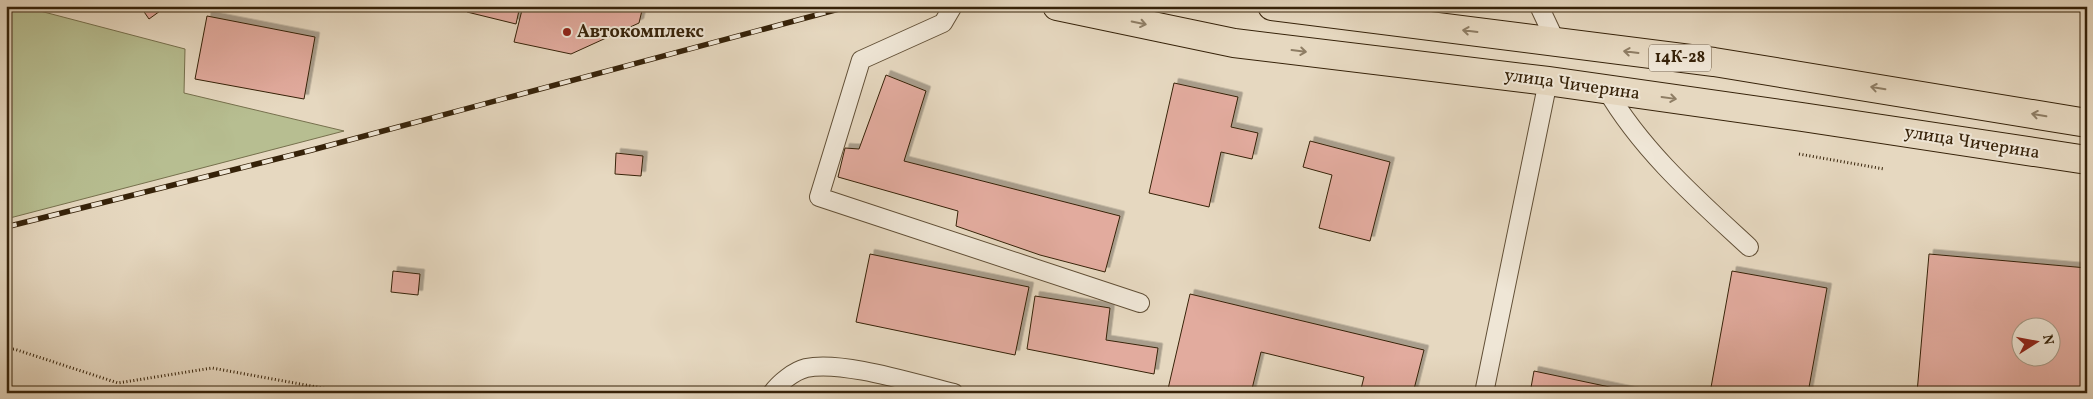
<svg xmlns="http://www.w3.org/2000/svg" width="2093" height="399" font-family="Vollkorn,serif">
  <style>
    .green { fill: #b7be91; stroke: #76704d }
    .building { fill: #e2ab9e; stroke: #362209; fill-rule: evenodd; filter: url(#shadow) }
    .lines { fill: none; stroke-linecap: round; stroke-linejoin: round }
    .service-casing { stroke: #625037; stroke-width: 20 }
    .primary-casing { stroke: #362209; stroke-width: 30 }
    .path { stroke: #362209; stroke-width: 3; stroke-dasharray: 1 2.5; stroke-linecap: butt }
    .service { stroke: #efe6d6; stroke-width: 18 }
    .primary { stroke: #e6d8c0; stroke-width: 28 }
    .rail-casing { stroke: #362209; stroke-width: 5.5 }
    .rail { stroke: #efe6d6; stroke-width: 4; stroke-dasharray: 11; stroke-linecap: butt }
    .oneway { stroke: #8e7d64 }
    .poi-dot { fill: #8f2418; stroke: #efe6d6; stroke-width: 2 }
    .labels { text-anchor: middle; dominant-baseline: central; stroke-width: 4; stroke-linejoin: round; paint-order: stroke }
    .shield { fill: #efe6d6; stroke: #6e5d46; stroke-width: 1 }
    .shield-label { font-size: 16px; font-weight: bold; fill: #362209 }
    .poi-label { font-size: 18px; font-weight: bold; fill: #362209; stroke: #efe6d6; text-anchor: start }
    .street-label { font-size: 18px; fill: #362209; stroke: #efe6d6 }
  </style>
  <defs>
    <filter id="shadow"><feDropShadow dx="4.5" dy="-4.5" stdDeviation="0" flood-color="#0004"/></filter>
  </defs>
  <rect width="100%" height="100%" fill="#e6d8c0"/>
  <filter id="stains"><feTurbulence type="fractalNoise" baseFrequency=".004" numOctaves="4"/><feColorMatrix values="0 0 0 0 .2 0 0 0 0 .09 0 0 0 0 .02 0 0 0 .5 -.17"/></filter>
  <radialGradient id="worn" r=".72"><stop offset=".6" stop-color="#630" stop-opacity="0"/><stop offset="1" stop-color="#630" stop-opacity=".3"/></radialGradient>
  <polygon class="green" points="6,6 21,6 185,49 184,93 344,131 6,219"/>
  <g class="building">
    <polygon points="140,6 167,6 149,19"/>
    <polygon points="468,6 520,6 516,24 467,12"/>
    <polygon points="523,6 643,6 639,23 571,54 514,42"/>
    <polygon points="207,16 315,37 304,99 195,79"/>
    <polygon points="886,75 926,91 904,161 1120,216 1105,272 1040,255 956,226 958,211 838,177 845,148 859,149"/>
    <polygon points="1174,83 1238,97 1231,127 1258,133 1252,159 1221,152 1209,207 1149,193"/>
    <polygon points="1310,141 1390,162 1370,241 1319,228 1332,175 1303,167"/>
    <polygon points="616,153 643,156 641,176 615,174"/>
    <polygon points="870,254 1029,287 1015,355 856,322"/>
    <path d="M1929,254L2087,268V393H1917ZM2020,326H2050V356H2020Z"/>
    <polygon points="393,271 420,274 418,295 391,292"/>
    <polygon points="1732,271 1827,288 1808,393 1710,393"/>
    <polygon points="1190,294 1424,350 1413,393 1360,393 1364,377 1261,352 1251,393 1182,393 1168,389"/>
    <polygon points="1035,296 1110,308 1106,340 1158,348 1154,374 1027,349"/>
    <polygon points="1534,371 1638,393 1530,393"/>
  </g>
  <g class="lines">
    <g class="service-casing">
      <g id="service">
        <polyline points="953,6 943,23 861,60 819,197 1140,303"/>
        <polyline points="1539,6 1556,42"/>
        <path d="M1606,89C1642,151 1697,199 1749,247"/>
        <path d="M772,393C779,383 794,371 806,368C842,360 916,384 954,393"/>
        <polyline points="1484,393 1548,81"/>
      </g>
    </g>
    <g class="primary-casing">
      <g id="primary">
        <polyline points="1057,6 1234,43 1548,81 1802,117 2087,160"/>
        <polyline points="1272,6 1714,62 2087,123"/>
      </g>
    </g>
    <g class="path">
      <polyline points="2086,88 2087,88"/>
      <polyline points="1799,154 1884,169"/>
      <polyline points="6,350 14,349 118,383 212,368 350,393"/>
    </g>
    <use href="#service" class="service"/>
    <use href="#primary" class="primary"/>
    <g class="rail-casing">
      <polyline id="rail" points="6,227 312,150 850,6"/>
    </g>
    <use href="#rail" class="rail"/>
  </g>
  <defs><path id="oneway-shaft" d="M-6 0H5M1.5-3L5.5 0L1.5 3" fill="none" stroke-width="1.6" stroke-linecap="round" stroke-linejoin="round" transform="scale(1.25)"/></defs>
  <g class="oneway">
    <use href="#oneway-shaft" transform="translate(1139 23) rotate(12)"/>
    <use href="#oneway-shaft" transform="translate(1470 31) rotate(-173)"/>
    <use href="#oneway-shaft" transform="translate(1299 51) rotate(7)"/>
    <use href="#oneway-shaft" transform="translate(1631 52) rotate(-173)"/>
    <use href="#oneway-shaft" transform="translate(1878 88) rotate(-171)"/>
    <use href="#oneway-shaft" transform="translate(1669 98) rotate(8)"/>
    <use href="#oneway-shaft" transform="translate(2039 115) rotate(-170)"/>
  </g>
  <circle class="poi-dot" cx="567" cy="32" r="5"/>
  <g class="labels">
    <rect class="shield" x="1649" y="44.5" width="62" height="27" rx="4"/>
    <g class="shield-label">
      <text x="1680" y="58">14К-28</text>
    </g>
    <g class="poi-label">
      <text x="577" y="32">Автокомплекс</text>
    </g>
    <g class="street-label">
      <text transform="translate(1572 85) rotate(8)">улица Чичерина</text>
      <text transform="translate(1972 143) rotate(9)">улица Чичерина</text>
    </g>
  </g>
  <rect width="2093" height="399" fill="none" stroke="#e6d8c0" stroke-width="25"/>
  <rect x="8" y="8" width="2078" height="384" fill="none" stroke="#362209" stroke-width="2.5"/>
  <rect x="12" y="12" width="2068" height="374" fill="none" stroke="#362209"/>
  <g transform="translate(2036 342) rotate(79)"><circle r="24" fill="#efe6d6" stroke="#a59884"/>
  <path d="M0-4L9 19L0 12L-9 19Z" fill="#8f2418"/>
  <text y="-8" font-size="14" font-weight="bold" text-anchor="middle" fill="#362209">N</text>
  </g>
  <rect width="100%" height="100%" filter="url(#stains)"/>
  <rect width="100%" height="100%" fill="url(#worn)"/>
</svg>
